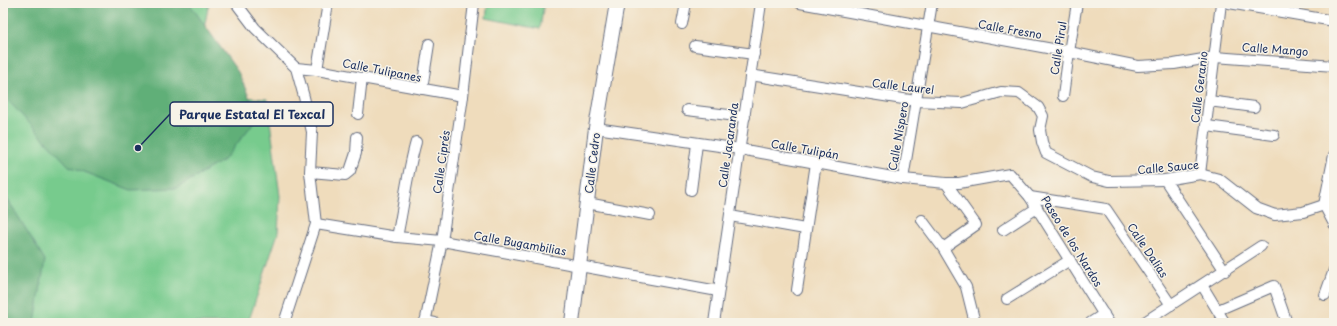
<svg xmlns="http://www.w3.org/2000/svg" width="1337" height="326" font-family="'Playpen Sans',sans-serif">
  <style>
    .green { fill: #77cb8d; stroke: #497d76 }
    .forest { fill: #61af78; stroke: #3e6f6b }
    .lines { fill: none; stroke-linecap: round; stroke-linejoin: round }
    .street-casing { stroke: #656c7f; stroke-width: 12 }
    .secondary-casing { stroke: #656c7f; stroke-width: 16 }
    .street { stroke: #fff; stroke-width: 10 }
    .secondary { stroke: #fff; stroke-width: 14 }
    .labels { text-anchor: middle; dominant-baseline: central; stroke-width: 3; stroke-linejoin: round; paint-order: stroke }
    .street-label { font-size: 11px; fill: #1b2f5e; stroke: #f7f3e8 }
    .leader { fill: none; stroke: #1b2f5e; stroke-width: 1.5 }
    .callout-dot { fill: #1b2f5e; stroke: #f7f3e8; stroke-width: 1.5 }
    .callout { fill: #f7f3e8; stroke: #1b2f5e; stroke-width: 1.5 }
    .callout-label { font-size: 12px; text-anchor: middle; font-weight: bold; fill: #1b2f5e }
  </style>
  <rect width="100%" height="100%" fill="#f7f3e8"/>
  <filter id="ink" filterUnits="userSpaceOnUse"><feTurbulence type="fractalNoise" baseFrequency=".025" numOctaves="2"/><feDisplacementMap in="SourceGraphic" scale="8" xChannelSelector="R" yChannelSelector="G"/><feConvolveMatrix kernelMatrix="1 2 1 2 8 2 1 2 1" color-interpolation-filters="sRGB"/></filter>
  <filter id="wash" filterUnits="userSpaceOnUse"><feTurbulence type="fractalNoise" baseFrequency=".012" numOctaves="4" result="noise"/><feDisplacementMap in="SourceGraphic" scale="16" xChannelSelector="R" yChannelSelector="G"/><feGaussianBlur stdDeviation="0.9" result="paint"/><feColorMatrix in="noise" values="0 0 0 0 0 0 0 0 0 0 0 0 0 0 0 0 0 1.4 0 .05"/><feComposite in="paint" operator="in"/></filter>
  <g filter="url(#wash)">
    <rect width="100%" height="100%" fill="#efdcbc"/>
    <g class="green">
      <polygon points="3,3 209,3 203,33 219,95 267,99 280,196 278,233 248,323 3,323"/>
      <polygon points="488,3 544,3 540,29 486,18"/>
    </g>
    <g class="forest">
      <polygon points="3,3 189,3 238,72 258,117 225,159 177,188 131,190 69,166 3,95"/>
      <polygon points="3,192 45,260 35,323 3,323"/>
    </g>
  </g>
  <g filter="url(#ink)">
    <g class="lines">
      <g class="street-casing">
        <g id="street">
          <polyline points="236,3 255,28 296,68 304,97 312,132 310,172 316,224 284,323"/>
          <polyline points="800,3 1069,52 1138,66 1174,64 1215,57 1334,66"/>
          <polyline points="1229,3 1334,21"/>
          <polyline points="682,24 686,3"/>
          <polyline points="695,46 754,54"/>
          <polyline points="296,68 317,70 463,96"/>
          <polyline points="317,70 328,3"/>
          <polyline points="750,75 916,101 962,103 1001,92 1019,93 1038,107 1043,116 1040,130 1042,142 1046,153 1092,177 1109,181 1165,180 1200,174 1219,179 1256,208 1275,215 1303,212 1324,205 1334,200"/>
          <polyline points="422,89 429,44"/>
          <polyline points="1063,96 1069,52 1077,3"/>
          <polyline points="1209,101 1254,107"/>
          <polyline points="687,110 745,117"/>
          <polyline points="358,114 362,78"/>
          <polyline points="1207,126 1274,135"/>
          <polyline points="596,128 740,149 903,179 946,183 959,183 1010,174 1030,197 1109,323"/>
          <polyline points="310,172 345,175 350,171 356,153 357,137"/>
          <polyline points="1200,174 1221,3"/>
          <polyline points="903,179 932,3"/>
          <polyline points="1165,180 1225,271"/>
          <polyline points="691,190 697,144"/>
          <polyline points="1030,197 1106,209 1171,305"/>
          <polyline points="587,203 650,215"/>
          <polyline points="1324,205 1334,155"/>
          <polyline points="1324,205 1334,224"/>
          <polyline points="730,216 805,229"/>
          <polyline points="922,220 943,248 966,287 975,323"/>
          <polyline points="316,224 397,237 442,241 718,291"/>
          <polyline points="1003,230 1037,208"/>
          <path d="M397,237C404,205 407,173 416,142"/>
          <polyline points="943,248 976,225 946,183"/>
          <polyline points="1202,285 1225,323"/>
          <polyline points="797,290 816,163"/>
          <polyline points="1325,295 1334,270"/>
          <polyline points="1007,299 1070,260"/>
          <polyline points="1218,310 1274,286 1287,323"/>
          <polyline points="425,321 435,323"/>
          <polyline points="425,323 442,241 463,96 474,3"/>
          <polyline points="714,323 761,3"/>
          <polyline points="1090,323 1104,314"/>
          <polyline points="1143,323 1261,246"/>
        </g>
      </g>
      <g class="secondary-casing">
        <polyline id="secondary" points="572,323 596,128 617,3"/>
      </g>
      <use href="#street" class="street"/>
      <use href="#secondary" class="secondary"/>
    </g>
  </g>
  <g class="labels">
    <g class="street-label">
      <text transform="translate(1010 29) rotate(10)">Calle Fresno</text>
      <text transform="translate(1058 48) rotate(-81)">Calle Pirul</text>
      <text transform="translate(1275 49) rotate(4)">Calle Mango</text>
      <text transform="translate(382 70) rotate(11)">Calle Tulipanes</text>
      <text transform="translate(903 86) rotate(7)">Calle Laurel</text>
      <text transform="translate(1199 87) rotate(-83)">Calle Geranio</text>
      <text transform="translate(898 136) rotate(-80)">Calle Níspero</text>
      <text transform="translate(728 145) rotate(-82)">Calle Jacaranda</text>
      <text transform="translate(805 149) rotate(10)">Calle Tulipán</text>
      <text transform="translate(441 162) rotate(-82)">Calle Ciprés</text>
      <text transform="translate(592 163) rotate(-83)">Calle Cedro</text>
      <text transform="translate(1168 167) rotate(-5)">Calle Sauce</text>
      <text transform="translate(1072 241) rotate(58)">Paseo de los Nardos</text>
      <text transform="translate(520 243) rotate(10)">Calle Bugambilias</text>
      <text transform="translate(1148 250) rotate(56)">Calle Dalias</text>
    </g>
  </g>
  <path class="leader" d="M138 148L170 114"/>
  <circle class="callout-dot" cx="138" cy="148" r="4"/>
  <rect class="callout" x="170" y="102" width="163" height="24" rx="4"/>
  <g class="callout-label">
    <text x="252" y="119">Parque Estatal El Texcal</text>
  </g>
  <rect width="1337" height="326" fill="none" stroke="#f7f3e8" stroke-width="16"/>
</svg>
